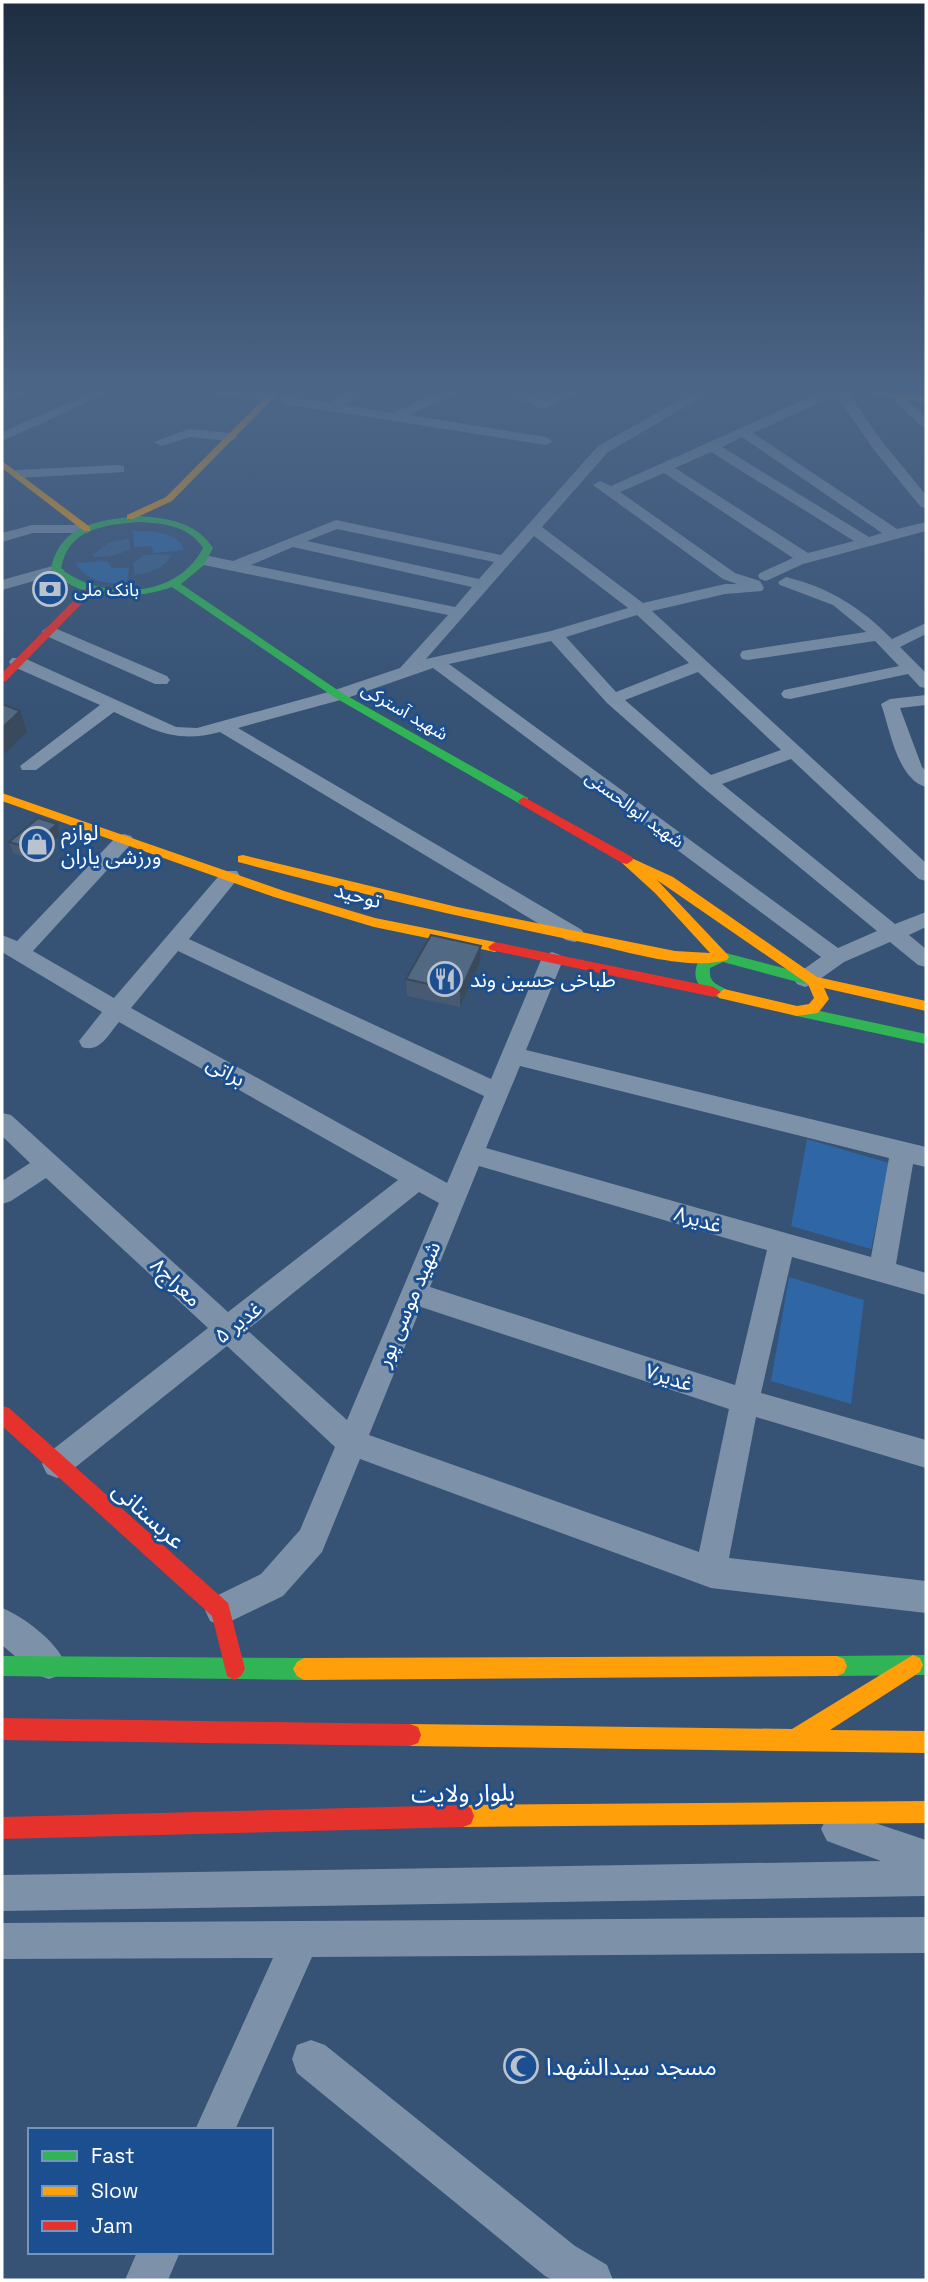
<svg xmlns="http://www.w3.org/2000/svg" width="928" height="2282" font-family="'Space Grotesk','Noto Sans Arabic',sans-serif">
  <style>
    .green { fill: #2f66a5 }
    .water { fill: #3b618d }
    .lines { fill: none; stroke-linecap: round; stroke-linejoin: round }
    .street { fill: #7d92a8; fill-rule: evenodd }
    .fast { fill: #30b455; fill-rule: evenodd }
    .slow { fill: #ff9f0a; fill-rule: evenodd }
    .jam { fill: #e5322d; fill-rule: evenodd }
    .wall { fill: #475a72 }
    .shaded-wall { fill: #394a5c }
    .building { fill: #526984; stroke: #394a5c; stroke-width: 2 }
    .labels { text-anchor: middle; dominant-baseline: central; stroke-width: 6; stroke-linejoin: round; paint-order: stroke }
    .far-poi-label { font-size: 18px; fill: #fff; stroke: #1b4f8f; text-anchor: start }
    .far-street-label { font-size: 18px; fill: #fff; stroke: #1b4f8f }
    .poi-label { font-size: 21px; fill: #fff; stroke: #1b4f8f; text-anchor: start }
    .street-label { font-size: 21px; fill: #fff; stroke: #1b4f8f }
    .near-street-label { font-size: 24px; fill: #fff; stroke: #1b4f8f }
    .near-poi-label { font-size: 24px; fill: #fff; stroke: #1b4f8f; text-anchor: start }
  </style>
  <rect width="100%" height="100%" fill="#365274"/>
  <g class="green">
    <path d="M133,531C149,531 179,531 184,550L154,553L151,546L134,547Z"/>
    <path d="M107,561L112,568H129L127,584C107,583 87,583 76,563Z"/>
    <polygon points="807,1139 889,1163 871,1249 791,1226"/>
    <polygon points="789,1277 864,1300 851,1404 771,1381"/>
  </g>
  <g class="water">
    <path d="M129,538L130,549C118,556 108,556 95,557L93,555L108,543Z"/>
    <path d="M172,554C165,569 150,573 135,575L133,563L145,555Z"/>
  </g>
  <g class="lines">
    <g class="street">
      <polygon points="14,390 33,390 2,403 2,395"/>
      <polygon points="98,390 115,390 2,441 2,432"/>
      <path d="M205,390C225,390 259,386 275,398L269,402L211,394Z"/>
      <polygon points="353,390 370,390 344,405 392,413 446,390 464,390 409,415 546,437 553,441 546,445 285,404 279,400 285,396 331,403 338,396"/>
      <polygon points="499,390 517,390 543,400 567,390 585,390 543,409"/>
      <path d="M698,390H714L608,452L542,527L643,603L725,584H737L723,579L593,485L600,481L611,486L826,390H846L884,444L926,495V508L921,507L874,450L836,395L753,433L897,529L926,522V531L803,564L766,581L760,579L758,576L760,573L793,558L664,473L620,492L735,573L760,581L764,588L762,591L725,594L652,611L926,863V881L919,879L791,759L722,784L895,924L926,912V927L909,935L926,949V967L918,965L890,942L844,962L813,984L805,987L797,984L794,979L797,974L821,957L433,668L344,699L238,728L582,930L585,935L582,940L574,942L566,940L220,732C175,744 154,730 114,712L36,770H22L20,766L100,705L12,666L9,662L12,658H24L176,727L197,728L332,691L400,668L448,615L204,565L196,560L204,555L233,561L336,520L501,555L598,446ZM742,437L882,533L869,537L722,447ZM711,452L854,541L808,553L675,468ZM337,529L494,562L479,579L307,541ZM534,536L628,608L551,631L426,659ZM293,547L472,587L455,607L251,565ZM637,615L689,663L616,692L566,637ZM551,641L607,703L701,786L877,931L838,948L449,664ZM698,672L781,750L711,775L625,700Z"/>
      <polygon points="898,393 926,416 926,427 921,426 893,400 892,397"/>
      <polygon points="189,429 231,433 238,437 231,441 190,437 161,446 154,442"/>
      <polygon points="119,465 124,466 124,472 17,478 10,474 17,470"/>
      <polygon points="32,525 87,525 94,529 87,533 33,533 2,542 2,533"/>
      <polygon points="56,565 64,570 62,573 2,590 2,580"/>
      <path d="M786,577C830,588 860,607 892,639L926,623V634L900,647L926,673V688L920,687L908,674L790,699L784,698L781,694L784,690L899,666L875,641L748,660L742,659L740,655L742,651L748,650L866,632L833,605L780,585L778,582Z"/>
      <polygon points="50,626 167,676 170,680 167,684 155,684 44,635 42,631"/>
      <path d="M926,695V705L900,708L922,767L926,771V787C897,779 890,729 881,704L890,699Z"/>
      <path d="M124,834L131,836L134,840L131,844L33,951L114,998L223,871H237L240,876L189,939L491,1079L541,960L544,955L552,952L560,955L563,960L526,1050L926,1147V1167L913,1164L896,1264L926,1273V1295L792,1257L761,1393L926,1440V1468L756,1417L729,1558L926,1581V1613L711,1588L360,1459L322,1552L283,1596L221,1626L210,1621L205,1610L210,1599L261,1574L300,1530L335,1447L227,1346L67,1474L57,1478L47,1474L42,1464L47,1454L208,1328L46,1178L11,1201L2,1204V1181L30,1163L2,1136V1113L11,1115L228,1312L398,1180L119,1022C108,1035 100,1053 82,1047L79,1041L102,1012L2,952V935L17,941L117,836ZM178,951L484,1096L447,1183L131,1008ZM520,1066L889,1158L871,1257L486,1148ZM479,1166L767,1250L735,1385L430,1287ZM419,1192L439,1203L347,1420L247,1330ZM421,1307L729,1409L699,1552L369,1435Z"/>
      <path d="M2,1608C24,1617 56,1641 65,1663L61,1675L49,1679L37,1675L2,1645Z"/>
      <polygon points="839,1811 926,1840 926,1896 2,1911 2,1875 881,1861 827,1841 821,1829 827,1817"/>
      <polygon points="926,1917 926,1953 312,1957 235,2130 195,2130 273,1958 2,1959 2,1923"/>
      <polygon points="311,2040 325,2045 575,2246 607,2265 613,2280 553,2280 545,2276 297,2073 292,2059 297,2045"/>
      <polygon points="137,2252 180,2252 168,2280 125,2280"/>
    </g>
    <g class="fast">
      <path d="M139,516C168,518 196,522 213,548L204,565L181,584L342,693L528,798V804H520L334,697L172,587C133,600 82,602 51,570C59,524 100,520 139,516ZM139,522C163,523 189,526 203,548C177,599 103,601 61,569C68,528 104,525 139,522Z"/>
      <path d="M722,952L810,975L812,979L805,984L723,962L710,968C708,987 722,983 731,994L724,999C705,994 689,983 698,962Z"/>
      <polygon points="797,1006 926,1034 926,1044 792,1015 790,1011 792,1007"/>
      <polygon points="926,1655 926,1675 837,1676 830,1673 827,1666 830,1659 837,1656"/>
      <polygon points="2,1656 304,1658 311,1662 315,1669 311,1676 304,1680 2,1676"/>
    </g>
    <g class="slow">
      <polygon points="272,390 281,390 172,501 133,519 127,519 127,515 166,497"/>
      <polygon points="841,390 867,390 926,397 926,402"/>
      <polygon points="2,461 90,527 90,531 84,531 2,468"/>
      <polygon points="2,793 284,891 375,918 495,942 502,947 495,952 374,927 274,897 2,801"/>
      <path d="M243,855L457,907L675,951L710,953L655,893L622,863V857L627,856L673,877L817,977L926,1001V1011L824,988L829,999L818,1013L797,1016L719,998L717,994L724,989L797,1006L809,1004L814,998L808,984L657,880L727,954L729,957L727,960C688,971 630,952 591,944C473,920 355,893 238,862V856Z"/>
      <polygon points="913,1655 920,1658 923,1665 920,1672 830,1730 926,1731 926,1753 410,1746 402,1743 399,1735 402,1727 410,1724 792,1729"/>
      <polygon points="837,1656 844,1659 847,1666 844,1673 837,1676 304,1680 297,1676 293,1669 297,1662 304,1658"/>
      <polygon points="926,1801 926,1823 463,1827 455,1824 452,1816 455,1808 463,1805"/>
    </g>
    <g class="jam">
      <polygon points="86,588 95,590 6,681 2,682 2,673"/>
      <polygon points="524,797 632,857 633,860 627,864 622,863 520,804 518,801"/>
      <polygon points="495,942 714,987 721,992 714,997 490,950 488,947"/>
      <polygon points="2,1406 9,1408 228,1603 245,1669 241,1676 234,1680 227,1676 212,1616 2,1426"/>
      <polygon points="2,1718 410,1724 418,1727 421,1735 418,1743 410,1746 2,1740"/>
      <polygon points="463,1805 471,1808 474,1816 471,1824 463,1827 2,1839 2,1817"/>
    </g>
  </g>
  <g class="wall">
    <polygon points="60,836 34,860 13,853 9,842"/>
    <polygon points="481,946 480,963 460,1007 407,996 406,979"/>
  </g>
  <g class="shaded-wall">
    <polygon points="20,711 27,732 5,754 2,745 2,728"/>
    <polygon points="57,824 60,836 34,860 30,848"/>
    <polygon points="481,946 480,963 460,1007 460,991"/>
  </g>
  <g class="building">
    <polygon points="2,704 20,711 2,728"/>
    <polygon points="38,818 57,824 30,848 9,842"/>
    <polygon points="431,935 481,946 460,991 406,979"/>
  </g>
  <linearGradient id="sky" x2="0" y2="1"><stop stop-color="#1e2d40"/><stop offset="0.55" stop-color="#4c6688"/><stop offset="1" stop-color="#4c6688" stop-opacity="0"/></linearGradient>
  <rect width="928" height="710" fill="url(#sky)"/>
  <defs>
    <g id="bank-ring" transform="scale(1.75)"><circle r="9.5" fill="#1b4f8f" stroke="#b9c2ce" stroke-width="1.5"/><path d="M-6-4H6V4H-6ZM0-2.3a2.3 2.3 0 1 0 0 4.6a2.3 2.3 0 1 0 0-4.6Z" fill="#b9c2ce"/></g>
    <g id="shop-ring" transform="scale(1.75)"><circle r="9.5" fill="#1b4f8f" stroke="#b9c2ce" stroke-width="1.5"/><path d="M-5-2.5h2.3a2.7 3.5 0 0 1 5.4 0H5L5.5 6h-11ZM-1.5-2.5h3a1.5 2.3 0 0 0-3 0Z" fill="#b9c2ce"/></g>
    <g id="restaurant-ring" transform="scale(1.75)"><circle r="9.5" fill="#1b4f8f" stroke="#b9c2ce" stroke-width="1.5"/><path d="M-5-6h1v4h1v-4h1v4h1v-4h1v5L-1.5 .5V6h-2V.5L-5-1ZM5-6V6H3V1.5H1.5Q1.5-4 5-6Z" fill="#b9c2ce"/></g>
    <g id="mosque-ring" transform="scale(1.75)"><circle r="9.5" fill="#1b4f8f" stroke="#b9c2ce" stroke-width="1.5"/><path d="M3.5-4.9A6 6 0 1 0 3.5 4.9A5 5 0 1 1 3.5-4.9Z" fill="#b9c2ce"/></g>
  </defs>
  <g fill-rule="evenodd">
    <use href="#bank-ring" x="50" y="589"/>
    <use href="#shop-ring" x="37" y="844"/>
    <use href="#restaurant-ring" x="445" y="979"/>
    <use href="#mosque-ring" x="521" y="2066"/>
  </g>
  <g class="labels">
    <g class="far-poi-label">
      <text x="74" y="589">بانک ملی</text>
    </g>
    <g class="far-street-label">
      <text transform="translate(405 711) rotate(30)">شهید آسترکی</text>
      <text transform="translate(635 809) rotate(36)">شهید ابوالحسنی</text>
    </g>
    <g class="poi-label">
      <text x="61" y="832">لوازم<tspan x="61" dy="24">ورزشی یاران</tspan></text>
      <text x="470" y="979">طباخی حسین وند</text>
    </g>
    <g class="street-label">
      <text transform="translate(358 895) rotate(15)">توحید</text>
      <text transform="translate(226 1071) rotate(29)">براتی</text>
      <text transform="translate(698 1219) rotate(16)">غدیر۸</text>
      <text transform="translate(176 1282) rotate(43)">معراج۸</text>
      <text transform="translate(408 1304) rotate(-67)">شهید موسی پور</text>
      <text transform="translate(238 1322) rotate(-38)">غدیر ۵</text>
      <text transform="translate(669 1377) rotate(18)">غدیر۷</text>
    </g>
    <g class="near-street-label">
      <text transform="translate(149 1515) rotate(42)">عربستانی</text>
      <text transform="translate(463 1793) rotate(-1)">بلوار ولایت</text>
    </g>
    <g class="near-poi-label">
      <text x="546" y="2066">مسجد سیدالشهدا</text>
    </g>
  </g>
  <rect width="928" height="2282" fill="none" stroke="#ffffff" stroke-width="7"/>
  <rect x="28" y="2128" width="245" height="126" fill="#1b4f8f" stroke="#7695bc" stroke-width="2"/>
  <rect x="42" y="2151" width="35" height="10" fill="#30b455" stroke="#7695bc" stroke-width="2"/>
  <text x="91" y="2163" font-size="21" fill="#ffffff">Fast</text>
  <rect x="42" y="2186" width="35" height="10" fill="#ff9f0a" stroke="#7695bc" stroke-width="2"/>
  <text x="91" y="2198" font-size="21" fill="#ffffff">Slow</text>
  <rect x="42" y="2221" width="35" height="10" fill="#e5322d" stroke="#7695bc" stroke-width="2"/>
  <text x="91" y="2233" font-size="21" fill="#ffffff">Jam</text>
</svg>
